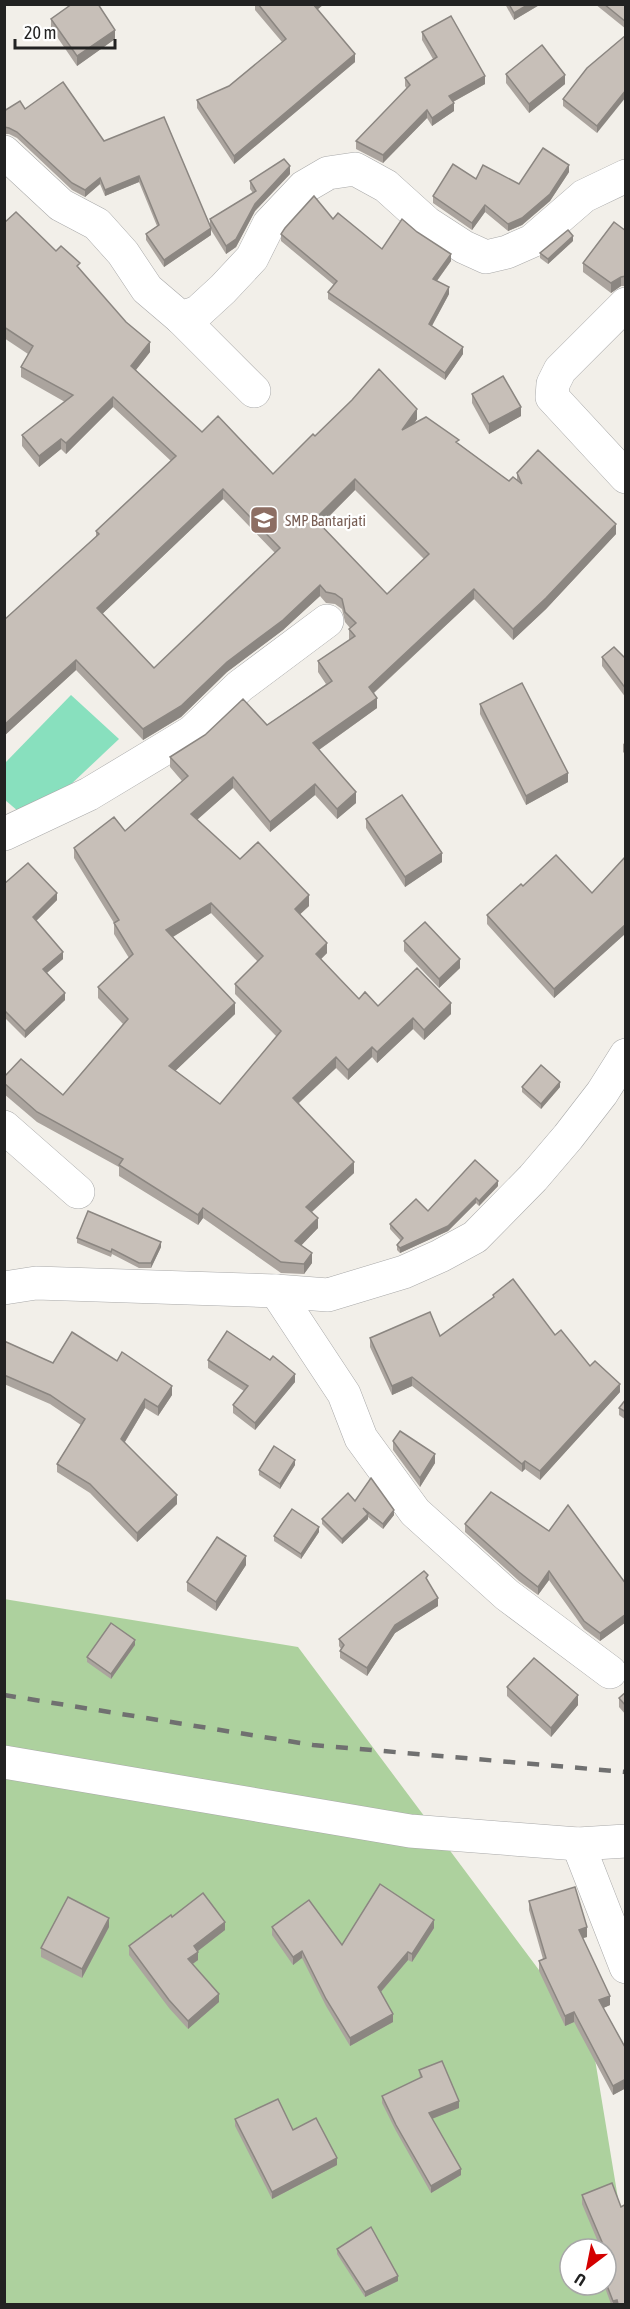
<svg xmlns="http://www.w3.org/2000/svg" width="630" height="2309" font-family="'Asap Condensed',sans-serif">
  <style>
    .forest { fill: #add19e; fill-rule: evenodd }
    .pitch { fill: #88e0be }
    .lines { fill: none; stroke-linecap: round; stroke-linejoin: round }
    .minor-casing { stroke: #a9a9a9; stroke-width: 34 }
    .minor { stroke: #fff; stroke-width: 33 }
    .rail { stroke: #707070; stroke-width: 4.5; stroke-dasharray: 12 12; stroke-linecap: butt }
    .wall { fill: #aba49e; fill-rule: evenodd }
    .shaded-wall { fill: #8b8681 }
    .building { fill: #c7bfb8; stroke: #8b8681; stroke-width: 1.5; fill-rule: evenodd }
    .labels { text-anchor: middle; dominant-baseline: central; stroke-width: 4.5; stroke-linejoin: round; paint-order: stroke }
    .education-label { font-size: 15px; fill: #785e54; stroke: #fff; text-anchor: start }
  </style>
  <rect width="100%" height="100%" fill="#f2efe9"/>
  <path class="forest" d="M4,1599L298,1647L592,2041L625,2241V2304H5ZM570,2249H606V2285H570Z"/>
  <polygon class="pitch" points="71,695 119,739 31,822 5,800 5,763"/>
  <g class="lines">
    <g class="minor-casing">
      <g id="minor">
        <polyline points="4,152 61,205 97,224 123,253 147,289 181,318 198,312 223,289 252,258 269,224 304,187 328,173 355,169 386,186 427,223 464,247 486,257 507,252 532,241 584,196 626,176"/>
        <polyline points="626,304 560,370 553,384 552,397 626,477"/>
        <polyline points="181,318 254,391"/>
        <polyline points="4,834 89,794 192,732 240,686 327,621"/>
        <polyline points="4,1127 78,1192"/>
        <polyline points="4,1288 36,1283 276,1291 328,1295 404,1272 440,1256 475,1237 533,1178 568,1137 602,1093 626,1055"/>
        <polyline points="276,1291 344,1394 361,1438 415,1512 507,1595 610,1672"/>
        <polyline points="4,1762 410,1831 578,1844 626,1841"/>
        <polyline points="578,1844 626,1967"/>
      </g>
    </g>
    <use href="#minor" class="minor"/>
    <polyline class="rail" points="4,1695 313,1745 626,1772"/>
  </g>
  <g class="wall">
    <polygon points="255,4 324,4 317,10 355,62 234,164 197,108 197,100 229,86 282,42 255,10"/>
    <polygon points="505,4 541,4 514,20"/>
    <polygon points="595,4 626,4 626,29"/>
    <polygon points="51,19 115,39 77,66 51,28"/>
    <polygon points="422,32 485,84 453,102 454,111 432,126 427,118 383,163 356,149 356,141 407,89 405,86 405,78 433,59 422,40"/>
    <polygon points="626,35 597,133 563,106 563,99"/>
    <polygon points="506,74 565,84 529,113 506,83"/>
    <polygon points="25,109 104,141 210,224 210,219 253,193 250,189 250,181 290,174 255,211 236,247 226,254 211,230 211,235 164,267 146,240 146,234 157,226 139,182 105,196 100,184 85,197 72,190 17,138 9,134 4,134 4,111"/>
    <polygon points="569,172 550,201 522,225 508,231 485,212 472,230 433,203 433,196 476,179 519,184"/>
    <polygon points="333,219 382,249 451,261 437,281 449,294 432,326 463,354 445,380 328,299 328,292 334,285 281,241 281,234"/>
    <path d="M4,223L56,251L80,269L150,352L136,370L202,432L273,474L315,436L417,419L414,424L459,444L509,481L517,480V473L616,534L546,609L513,640L474,599L374,693L377,708L319,750L356,803L337,819L315,795L270,832L233,788L197,820L240,859L309,906L300,914L327,953L321,959L359,999L378,1006L451,1014L424,1040L413,1029L377,1063L372,1057L348,1080L336,1068L299,1103L354,1173L312,1212L318,1228L301,1245L312,1263L304,1274L281,1273L203,1218L198,1225L119,1176V1167L37,1122L4,1094V1077L63,1095L123,1024L98,998V987L129,958L114,934V923L74,858V848L125,831L182,781L170,767V757L267,725L326,684L318,672V661L349,640V629L350,628L345,622L342,609L335,604L326,603L320,596L283,630L227,672L181,717L143,740L76,670L4,736V620L96,537V531L171,461L113,407L66,454L61,449L39,467L22,446V435L65,402L21,377V367L28,354L4,338ZM355,490L424,559L387,594L321,525ZM223,499L275,553L154,668L102,614ZM211,913L258,962L235,984V994L277,1037L220,1104L175,1071L235,1014L173,937Z"/>
    <polygon points="626,231 625,286 621,286 611,293 583,272 583,263"/>
    <polygon points="573,241 548,264 540,258 540,253"/>
    <polygon points="472,394 521,416 489,434 472,403"/>
    <polygon points="602,657 626,659 626,698 602,666"/>
    <polygon points="480,704 568,782 526,805 480,714"/>
    <polygon points="626,742 626,755 623,752 623,744"/>
    <polygon points="366,819 442,862 405,887 366,828"/>
    <polygon points="626,856 626,933 554,998 487,924 487,915 523,886 592,893"/>
    <polygon points="4,884 57,900 36,921 63,959 47,973 65,1000 25,1038 4,1017"/>
    <polygon points="404,941 460,968 439,988 404,951"/>
    <polygon points="522,1087 560,1087 541,1109 522,1092"/>
    <polygon points="498,1186 479,1206 476,1203 448,1231 400,1253 397,1250 397,1245 401,1241 390,1229 390,1224"/>
    <polygon points="77,1238 161,1247 151,1268 139,1268 112,1254 111,1257 77,1243"/>
    <polygon points="493,1295 555,1335 620,1392 540,1480 525,1469 522,1472 412,1386 392,1395 370,1347 370,1338 440,1336 493,1298"/>
    <polygon points="4,1341 53,1363 117,1361 172,1395 158,1416 145,1408 125,1442 177,1504 137,1542 90,1493 57,1472 57,1464 81,1425 50,1404 4,1384"/>
    <polygon points="208,1360 295,1382 255,1430 233,1413 233,1405 244,1391 208,1368"/>
    <polygon points="626,1399 626,1420 619,1415 619,1408"/>
    <polygon points="393,1441 435,1463 420,1487 393,1450"/>
    <polygon points="295,1465 280,1489 259,1475 259,1470"/>
    <polygon points="355,1501 394,1515 383,1529 368,1517 368,1519 342,1544 322,1524 322,1519"/>
    <polygon points="465,1524 626,1584 626,1622 600,1641 584,1629 549,1580 538,1595 519,1581 465,1532"/>
    <polygon points="319,1532 301,1559 274,1541 274,1536"/>
    <polygon points="246,1565 216,1611 187,1591 187,1582"/>
    <polygon points="428,1582 438,1606 395,1633 367,1676 340,1658 340,1651 341,1649 339,1646 339,1639"/>
    <polygon points="135,1645 111,1679 87,1662 87,1657"/>
    <polygon points="507,1687 578,1705 551,1737 507,1696"/>
    <polygon points="626,1692 626,1715 619,1707 619,1698"/>
    <polygon points="529,1901 587,1937 583,1938 610,2005 603,2008 626,2049 626,2088 613,2095 574,2022 565,2026 539,1971 539,1961 543,1959 529,1910"/>
    <polygon points="172,1917 225,1930 198,1951 198,1960 193,1964 219,2002 188,2029 169,2008 129,1955 129,1946"/>
    <polygon points="109,1927 82,1978 41,1957 41,1948"/>
    <polygon points="272,1927 342,1945 434,1928 412,1962 408,1960 381,1992 393,2022 350,2046 326,2006 302,1958 293,1965 272,1935"/>
    <polygon points="419,2070 459,2108 432,2119 461,2175 431,2193 396,2131 382,2103 382,2096 420,2078"/>
    <polygon points="235,2119 293,2130 337,2165 272,2199 235,2126"/>
    <polygon points="582,2195 621,2207 626,2304 611,2304 604,2285 606,2285 606,2249 601,2249 582,2204"/>
    <polygon points="337,2249 398,2281 365,2297 337,2254"/>
  </g>
  <g class="shaded-wall">
    <polygon points="313,4 324,4 313,13"/>
    <polygon points="529,4 541,4 514,20 514,13"/>
    <polygon points="115,30 115,39 77,66 77,56"/>
    <polygon points="355,54 355,62 234,164 234,156"/>
    <polygon points="565,75 565,84 529,113 529,104"/>
    <polygon points="485,76 485,84 449,104 449,96"/>
    <polygon points="626,90 626,97 597,133 597,126"/>
    <polygon points="454,103 454,111 432,126 432,118"/>
    <polygon points="427,110 427,118 383,163 383,155"/>
    <polygon points="569,165 569,172 550,201 522,225 508,231 508,224"/>
    <polygon points="290,166 290,174 255,211 236,247 226,254 226,246 255,204"/>
    <polygon points="139,176 139,182 105,196 105,190"/>
    <polygon points="100,178 100,184 85,197 85,190"/>
    <polygon points="485,205 485,212 472,230 472,223"/>
    <polygon points="211,228 211,235 164,267 164,260"/>
    <polygon points="573,236 573,241 548,264 548,259"/>
    <polygon points="451,254 451,261 433,286 433,279"/>
    <polygon points="621,277 621,286 611,293 611,283"/>
    <polygon points="449,287 449,294 429,331 429,324"/>
    <polygon points="150,342 150,352 131,376 131,366"/>
    <polygon points="463,347 463,354 445,380 445,373"/>
    <polygon points="113,397 113,407 66,454 66,443"/>
    <polygon points="521,407 521,416 489,434 489,424"/>
    <polygon points="417,409 417,419 402,441 402,430"/>
    <polygon points="61,439 61,449 39,467 39,456"/>
    <polygon points="355,479 355,490 315,530 315,519"/>
    <polygon points="223,489 223,499 97,619 97,608"/>
    <polygon points="616,524 616,534 546,609 513,640 513,629"/>
    <polygon points="320,585 320,596 283,630 227,672 181,717 143,740 143,729 227,662"/>
    <polygon points="474,589 474,599 369,697 369,687"/>
    <polygon points="76,660 76,670 4,736 4,725"/>
    <polygon points="377,698 377,708 313,754 313,743"/>
    <polygon points="568,773 568,782 526,805 526,796"/>
    <polygon points="233,777 233,788 191,825 191,814"/>
    <polygon points="315,784 315,795 270,832 270,822"/>
    <polygon points="356,792 356,803 337,819 337,809"/>
    <polygon points="442,853 442,862 405,887 405,877"/>
    <polygon points="57,893 57,900 33,924 33,917"/>
    <polygon points="309,895 309,906 295,919 295,909"/>
    <polygon points="211,903 211,913 166,941 166,930"/>
    <polygon points="626,924 626,933 554,998 554,989"/>
    <polygon points="327,943 327,953 316,964 316,954"/>
    <polygon points="63,952 63,959 43,976 43,969"/>
    <polygon points="460,959 460,968 439,988 439,979"/>
    <polygon points="65,993 65,1000 25,1038 25,1031"/>
    <polygon points="235,1003 235,1014 169,1077 169,1066"/>
    <polygon points="451,1003 451,1014 424,1040 424,1030"/>
    <polygon points="413,1018 413,1029 377,1063 377,1052"/>
    <polygon points="372,1047 372,1057 348,1080 348,1070"/>
    <polygon points="336,1057 336,1068 293,1108 293,1098"/>
    <polygon points="560,1082 560,1087 541,1109 541,1104"/>
    <polygon points="354,1162 354,1173 306,1217 306,1207"/>
    <polygon points="498,1181 498,1186 479,1206 479,1201"/>
    <polygon points="476,1198 476,1203 448,1231 400,1253 400,1248"/>
    <polygon points="203,1208 203,1218 198,1225 198,1215"/>
    <polygon points="318,1218 318,1228 295,1252 295,1241"/>
    <polygon points="161,1242 161,1247 151,1268 151,1263"/>
    <polygon points="312,1253 312,1263 304,1274 304,1264"/>
    <polygon points="295,1374 295,1382 255,1430 255,1423"/>
    <polygon points="412,1377 412,1386 392,1395 392,1386"/>
    <polygon points="620,1384 620,1392 540,1480 540,1471"/>
    <polygon points="172,1386 172,1395 158,1416 158,1407"/>
    <polygon points="145,1399 145,1408 121,1448 121,1439"/>
    <polygon points="435,1454 435,1463 420,1487 420,1478"/>
    <polygon points="295,1460 295,1465 280,1489 280,1484"/>
    <polygon points="525,1461 525,1469 522,1472 522,1464"/>
    <polygon points="177,1495 177,1504 137,1542 137,1533"/>
    <polygon points="394,1510 394,1515 383,1529 383,1524"/>
    <polygon points="368,1514 368,1519 342,1544 342,1539"/>
    <polygon points="319,1527 319,1532 301,1559 301,1554"/>
    <polygon points="246,1556 246,1565 216,1611 216,1602"/>
    <polygon points="549,1571 549,1580 538,1595 538,1587"/>
    <polygon points="438,1598 438,1606 395,1633 367,1676 367,1668 395,1625"/>
    <polygon points="626,1614 626,1622 600,1641 600,1633"/>
    <polygon points="135,1640 135,1645 111,1679 111,1674"/>
    <polygon points="578,1695 578,1705 551,1737 551,1728"/>
    <polygon points="109,1918 109,1927 82,1978 82,1969"/>
    <polygon points="434,1920 434,1928 412,1962 412,1954"/>
    <polygon points="225,1922 225,1930 194,1954 194,1946"/>
    <polygon points="587,1927 587,1937 579,1939 579,1930"/>
    <polygon points="302,1951 302,1958 293,1965 293,1957"/>
    <polygon points="198,1952 198,1960 188,1967 188,1959"/>
    <polygon points="408,1952 408,1960 378,1995 378,1987"/>
    <polygon points="219,1994 219,2002 188,2029 188,2021"/>
    <polygon points="610,1996 610,2005 599,2010 599,2000"/>
    <polygon points="574,2012 574,2022 565,2026 565,2016"/>
    <polygon points="393,2014 393,2022 350,2046 350,2038"/>
    <polygon points="626,2079 626,2088 613,2095 613,2086"/>
    <polygon points="459,2101 459,2108 429,2120 429,2113"/>
    <polygon points="337,2158 337,2165 272,2199 272,2192"/>
    <polygon points="461,2169 461,2175 431,2193 431,2186"/>
    <polygon points="398,2276 398,2281 365,2297 365,2292"/>
    <polygon points="617,2300 617,2304 613,2304 613,2301"/>
  </g>
  <g class="building">
    <polygon points="72,4 98,4 115,30 77,56 51,19"/>
    <polygon points="258,4 313,4 355,54 234,156 197,100 229,86 286,39"/>
    <polygon points="509,4 529,4 514,13"/>
    <polygon points="604,4 626,4 626,22"/>
    <polygon points="451,16 485,76 449,96 454,103 432,118 427,110 383,155 356,141 410,85 405,78 437,57 422,32"/>
    <polygon points="626,35 626,90 597,126 563,99 587,68"/>
    <polygon points="542,45 565,75 529,104 506,74"/>
    <polygon points="63,82 104,141 164,117 211,228 164,260 146,234 159,225 139,176 105,190 100,178 85,190 72,183 17,132 9,128 4,127 4,111 20,101 25,109"/>
    <polygon points="543,148 569,165 550,194 522,218 508,224 485,205 472,223 433,196 453,164 476,179 483,165 519,184"/>
    <polygon points="284,159 290,166 255,204 236,239 226,246 210,219 256,191 250,181"/>
    <polygon points="314,196 333,219 338,213 382,249 402,219 417,232 451,254 433,279 449,287 429,324 463,347 445,373 328,292 337,281 281,234 285,228"/>
    <path d="M16,212L56,251L61,246L80,263L77,266L126,322L150,342L131,366L202,432L218,416L273,474L313,434L315,436L352,400L379,369L417,409L402,430L426,417L459,440L456,442L509,481L513,477L522,484L517,473L538,450L616,524L546,598L513,629L474,589L369,687L377,698L313,743L356,792L337,809L315,784L270,822L233,777L191,814L240,859L258,842L309,895L295,909L327,943L316,954L359,999L365,992L378,1006L417,968L451,1003L424,1030L413,1018L377,1052L372,1047L348,1070L336,1057L293,1098L354,1162L306,1207L318,1218L295,1241L312,1253L304,1264L281,1262L203,1208L198,1215L119,1165L123,1159L37,1112L4,1083V1077L21,1059L63,1095L128,1019L98,987L133,954L114,923L119,920L74,848L114,817L125,831L188,776L170,757L205,735L243,699L267,725L332,681L318,661L355,636L349,629L356,623L345,612L342,599L335,594L326,592L320,585L283,620L227,662L181,706L143,729L76,660L4,725V620L99,534L96,531L176,456L113,397L66,443L61,439L39,456L22,435L73,395L21,367L33,346L4,327V223ZM355,479L429,554L387,594L315,519ZM223,489L280,548L154,668L97,608ZM211,903L263,956L235,984L281,1031L220,1104L169,1066L235,1003L166,930Z"/>
    <polygon points="614,222 626,231 626,276 621,277 611,283 583,263"/>
    <polygon points="568,230 573,236 548,259 540,253"/>
    <polygon points="503,376 521,407 489,424 472,394"/>
    <polygon points="614,647 626,659 626,689 602,657"/>
    <polygon points="522,683 568,773 526,796 480,704"/>
    <polygon points="402,795 442,853 405,877 366,819"/>
    <polygon points="556,855 592,893 626,856 626,924 554,989 487,915 521,884 523,886"/>
    <polygon points="28,863 57,893 33,917 63,952 43,969 65,993 25,1031 4,1010 4,884"/>
    <polygon points="425,922 460,959 439,979 404,941"/>
    <polygon points="541,1065 560,1082 541,1104 522,1087"/>
    <polygon points="475,1160 498,1181 479,1201 476,1198 448,1226 400,1248 397,1245 403,1238 390,1224 416,1199 428,1211"/>
    <polygon points="88,1211 161,1242 151,1263 139,1263 112,1249 111,1252 77,1238"/>
    <polygon points="513,1279 555,1335 561,1330 590,1366 595,1361 620,1384 540,1471 525,1461 522,1464 412,1377 392,1386 370,1338 430,1312 440,1336 494,1297 493,1295"/>
    <polygon points="227,1331 270,1360 273,1356 295,1374 255,1423 233,1405 248,1386 208,1360"/>
    <polygon points="72,1332 117,1361 122,1352 172,1386 158,1407 145,1399 121,1439 177,1495 137,1533 90,1484 57,1464 85,1419 50,1395 4,1375 4,1341 53,1363"/>
    <polygon points="626,1399 626,1412 619,1408"/>
    <polygon points="400,1431 435,1454 420,1478 393,1441"/>
    <polygon points="274,1446 295,1460 280,1484 259,1470"/>
    <polygon points="371,1478 394,1510 383,1524 363,1508 368,1514 342,1539 322,1519 348,1493 355,1501"/>
    <polygon points="491,1492 549,1531 568,1505 626,1584 626,1614 600,1633 584,1621 549,1571 538,1587 519,1572 465,1524"/>
    <polygon points="292,1509 319,1527 301,1554 274,1536"/>
    <polygon points="217,1537 246,1556 216,1602 187,1582"/>
    <polygon points="424,1571 428,1575 426,1578 438,1598 395,1625 367,1668 340,1651 344,1645 339,1639"/>
    <polygon points="111,1623 135,1640 111,1674 87,1657"/>
    <polygon points="534,1658 578,1695 551,1728 507,1687"/>
    <polygon points="626,1692 626,1706 619,1698"/>
    <polygon points="380,1884 434,1920 412,1954 408,1952 378,1987 393,2014 350,2038 326,1999 302,1951 293,1957 272,1927 309,1900 342,1945"/>
    <polygon points="575,1887 587,1927 579,1930 610,1996 599,2000 626,2049 626,2079 613,2086 574,2012 565,2016 539,1961 546,1958 529,1901"/>
    <polygon points="203,1893 225,1922 194,1946 198,1952 188,1959 219,1994 188,2021 169,2000 129,1946 171,1915 172,1917"/>
    <polygon points="68,1897 109,1918 82,1969 41,1948"/>
    <polygon points="442,2061 459,2101 429,2113 461,2169 431,2186 396,2125 382,2096 422,2077 419,2070"/>
    <polygon points="278,2099 293,2130 316,2118 337,2158 272,2192 235,2119"/>
    <polygon points="612,2183 621,2207 626,2204 626,2304 618,2304 617,2300 613,2301 606,2283 606,2262 610,2261 606,2252 606,2249 605,2249 582,2195"/>
    <polygon points="371,2227 398,2276 365,2292 337,2249"/>
  </g>
  <defs>
    <g id="school-square" transform="scale(1.5)"><rect x="-9" y="-9" width="18" height="18" rx="4" fill="#8d6e63" stroke="#fff"/><path d="M0-5L7-2L0 1L-7-2ZM-4 1L0 2.5L4 1V4Q0 6-4 4Z" fill="#fff"/></g>
  </defs>
  <g fill-rule="evenodd">
    <use href="#school-square" x="264" y="520"/>
  </g>
  <g class="labels">
    <g class="education-label">
      <text x="285" y="520">SMP Bantarjati</text>
    </g>
  </g>
  <rect width="630" height="2309" fill="none" stroke="#222222" stroke-width="12"/>
  <g transform="translate(588 2267) rotate(212)"><circle r="28" fill="#ffffff" stroke="#a7a7a7" stroke-width="1.5"/>
  <path d="M0-4.5L10 22L0 15L-10 22Z" fill="#d40000"/>
  <text y="-9" font-size="16" font-weight="bold" text-anchor="middle" fill="#222222">U</text>
  </g>
  <path d="M15 39v9h100v-9" fill="none" stroke="#222222" stroke-width="3"/>
  <text x="24" y="39" font-size="18" fill="#222222" stroke="#ffffff" stroke-width="4.5" paint-order="stroke">20 m</text>
</svg>
